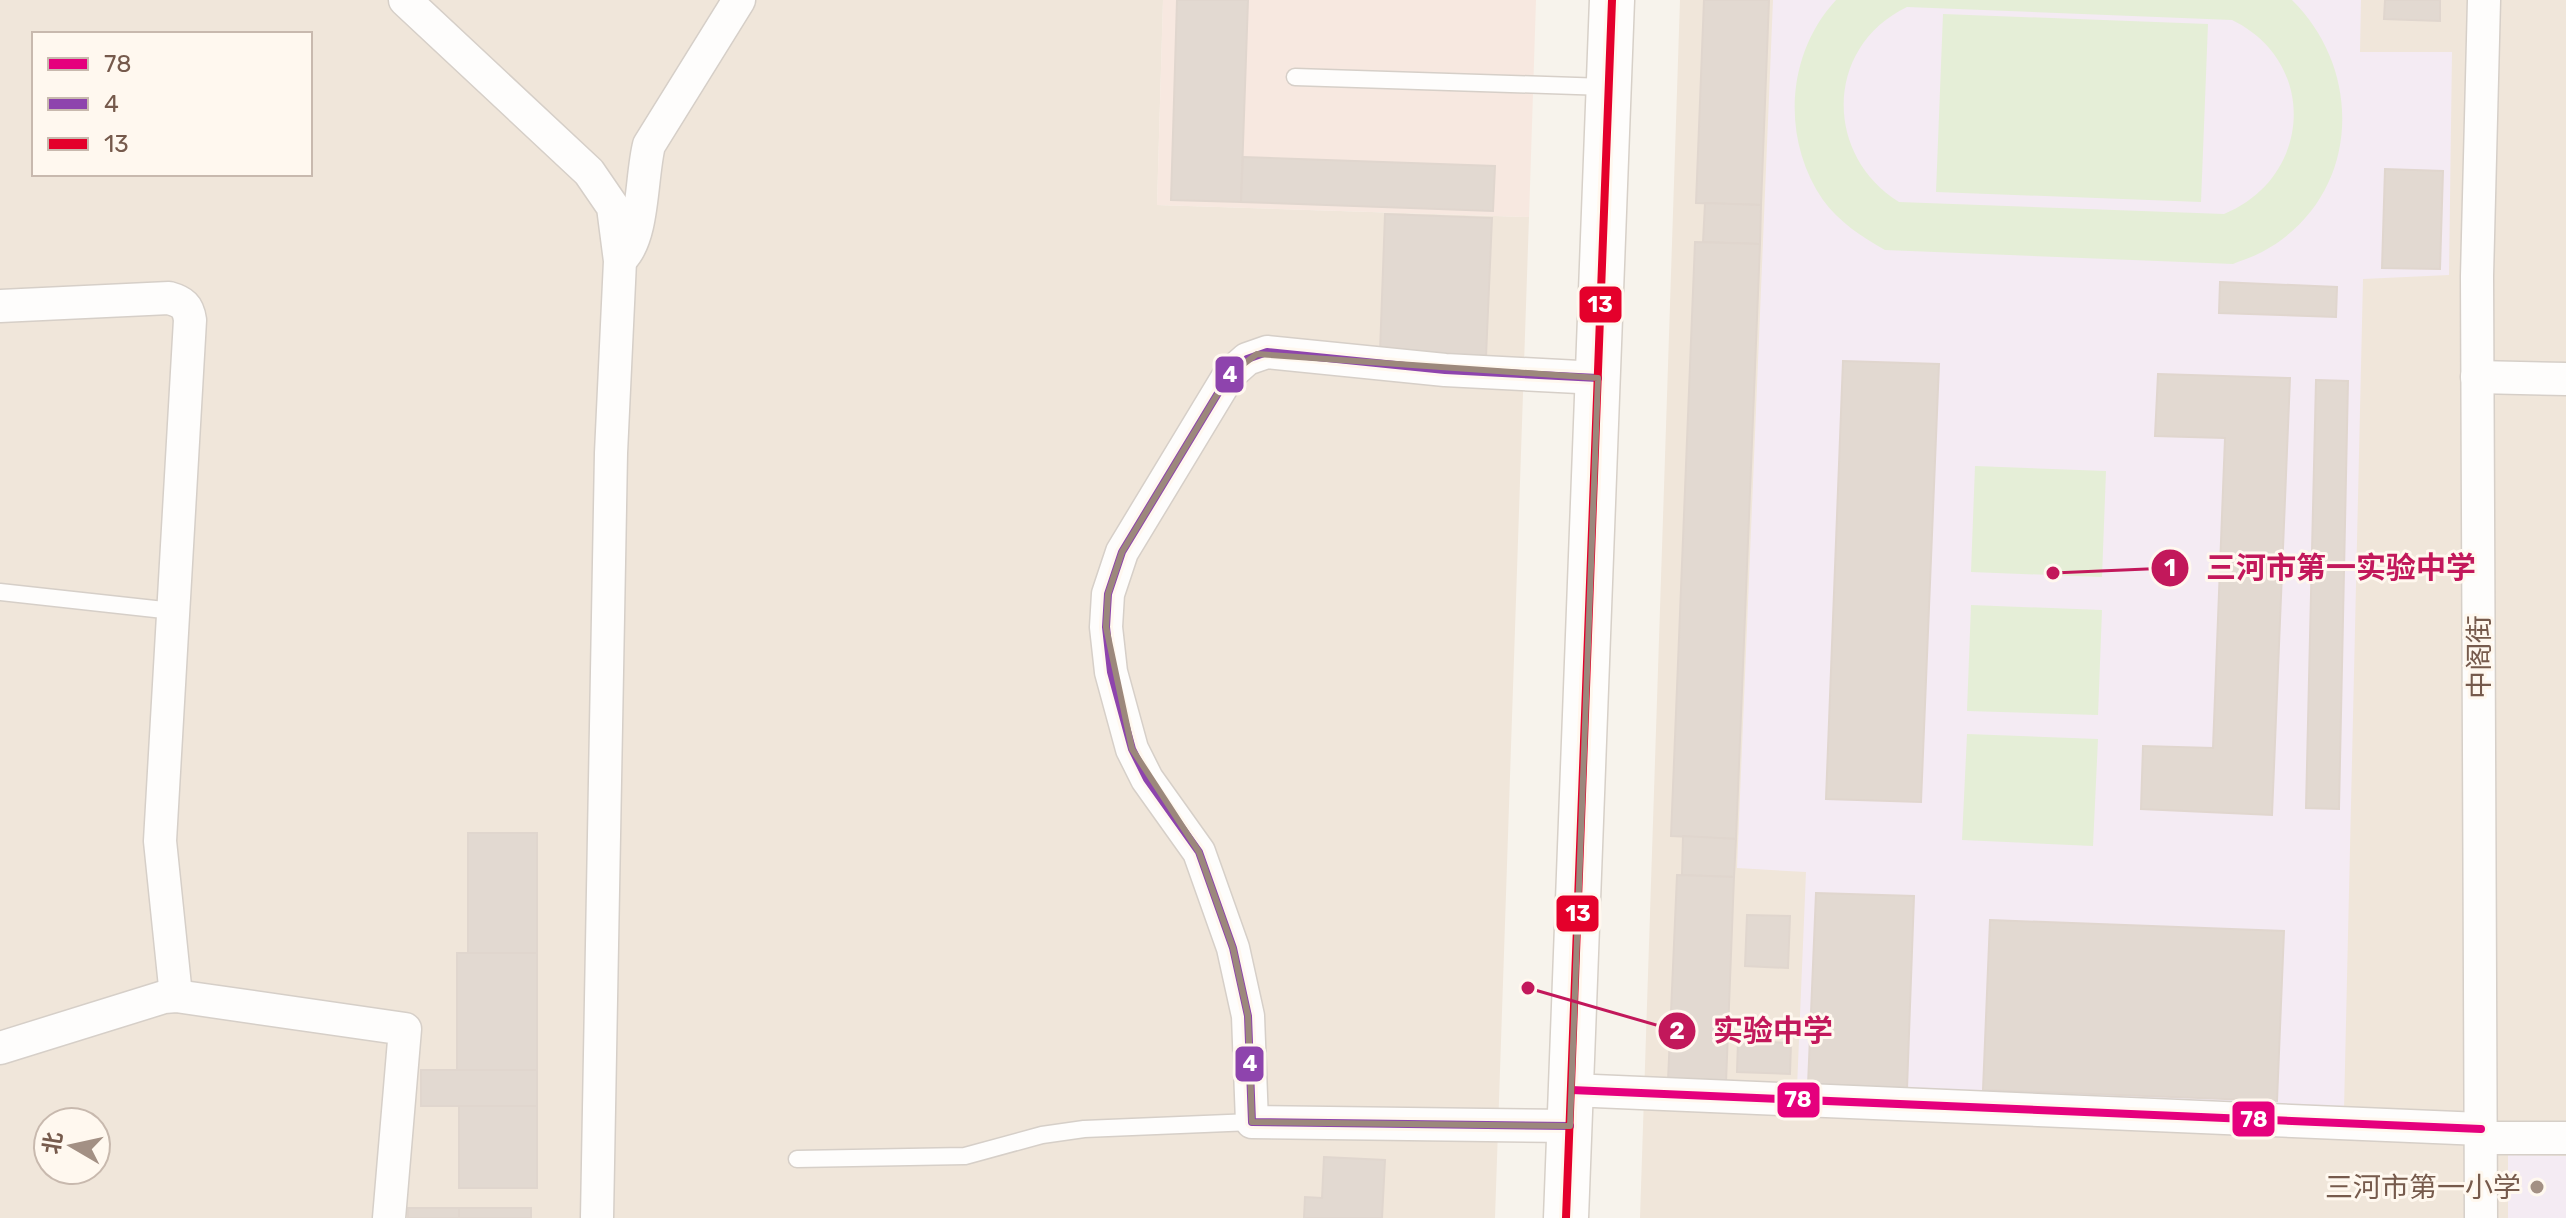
<svg xmlns="http://www.w3.org/2000/svg" width="2566" height="1218" font-family="Rubik,'Noto Sans SC',sans-serif">
  <style>
    .residential { fill: #f0e6da; fill-rule: evenodd }
    .commercial { fill: #f7e8e0 }
    .education { fill: #f4ebf3 }
    .green { fill: #e5eed7; fill-rule: evenodd }
    .building { fill: #e2d9d1; stroke: #e0d6ce; stroke-width: 2 }
    .lines { fill: none; stroke-linecap: round; stroke-linejoin: round }
    .lane-casing { stroke: #d6cfc8; stroke-width: 19 }
    .street-casing { stroke: #d6cfc8; stroke-width: 35 }
    .secondary-casing { stroke: #d7d0c8; stroke-width: 47 }
    .lane { stroke: #fefdfc; stroke-width: 16 }
    .street { stroke: #fefdfc; stroke-width: 32 }
    .secondary { stroke: #fefdfc; stroke-width: 44 }
    .bus-1-casing { stroke: #fff8ef; stroke-width: 14 }
    .bus-2-casing { stroke: #fff8ef; stroke-width: 14 }
    .bus-3-casing { stroke: #fff8ef; stroke-width: 14 }
    .bus-1 { stroke: #e5007d; stroke-width: 8 }
    .bus-2 { stroke: #8e44ad; stroke-width: 8 }
    .bus-3 { stroke: #e4002b; stroke-width: 8 }
    .marked { fill: none; stroke: #9c887c; stroke-width: 6; stroke-linejoin: round }
    .poi-dot { fill: #a39084; stroke: #fff8ef; stroke-width: 3 }
    .labels { text-anchor: middle; dominant-baseline: central; stroke-width: 6; stroke-linejoin: round; paint-order: stroke }
    .street-label { font-size: 28px; fill: #765a4c; stroke: #fff8ef }
    .poi-label { font-size: 28px; fill: #765a4c; stroke: #fff8ef; text-anchor: end }
    .leader { fill: none; stroke: #c2185b; stroke-width: 3 }
    .callout-dot { fill: #c2185b; stroke: #fff8ef; stroke-width: 3 }
    .mark-label { font-size: 24px; text-anchor: middle; font-weight: bold; fill: #fff }
    .callout-label { font-size: 30px; text-anchor: middle; font-weight: bold; fill: #c2185b; stroke: #fff8ef; stroke-width: 6; stroke-linejoin: round; paint-order: stroke }
    .line-badge { stroke: #fff8ef; stroke-width: 3 }
    .badge-label { font-size: 22px; text-anchor: middle; font-weight: bold; fill: #fff }
  </style>
  <rect width="100%" height="100%" fill="#f7f3ec"/>
  <g class="residential">
    <path d="M0,0H1163L1157,205L1529,217L1495,1218H0ZM34,34H310V174H34ZM48,1122H96V1170H48Z"/>
    <polygon points="1680,0 2566,0 2566,1218 1640,1218"/>
  </g>
  <polygon class="commercial" points="1163,0 1536,0 1529,217 1157,205"/>
  <g class="education">
    <polygon points="1773,0 2361,0 2360,52 2452,52 2449,275 2363,279 2344,1110 1797,1088 1806,872 1737,868"/>
    <polygon points="2508,1155 2566,1156 2566,1218 2508,1218"/>
  </g>
  <g class="green">
    <path d="M1836,0H2292C2367,74 2359,200 2262,252C2253,257 2242,260 2233,264L1885,250C1862,237 1839,222 1823,200C1781,139 1786,54 1836,0ZM1907,7L2232,20C2319,62 2312,178 2224,214L1899,202C1823,155 1825,46 1907,7Z"/>
    <polygon points="1943,14 2208,24 2201,202 1936,192"/>
    <polygon points="1975,466 2106,471 2102,577 1971,572"/>
    <polygon points="1971,605 2102,610 2098,715 1967,711"/>
    <polygon points="1967,734 2098,739 2093,846 1962,840"/>
  </g>
  <g class="building">
    <polygon points="1177,0 1248,0 1241,202 1171,200"/>
    <polygon points="1704,0 1769,0 1761,205 1696,203"/>
    <polygon points="2385,0 2440,0 2440,21 2384,19"/>
    <polygon points="1243,157 1495,166 1493,211 1241,202"/>
    <polygon points="2385,169 2443,171 2440,269 2382,268"/>
    <polygon points="1705,203 1761,205 1760,244 1703,242"/>
    <polygon points="1385,214 1492,218 1486,357 1380,353"/>
    <polygon points="1695,242 1760,244 1736,839 1671,836"/>
    <polygon points="2220,282 2337,287 2336,317 2219,313"/>
    <polygon points="1843,361 1939,364 1921,802 1826,799"/>
    <polygon points="2158,374 2290,378 2272,815 2141,809 2143,746 2213,748 2225,438 2155,436"/>
    <polygon points="2316,380 2348,381 2339,809 2306,808"/>
    <polygon points="468,833 537,833 537,953 468,954"/>
    <polygon points="1683,836 1736,839 1734,877 1682,875"/>
    <polygon points="1677,875 1734,877 1726,1083 1668,1081"/>
    <polygon points="1816,893 1914,896 1907,1089 1808,1085"/>
    <polygon points="1747,915 1790,916 1788,968 1745,966"/>
    <polygon points="1990,920 2284,931 2277,1101 1983,1090"/>
    <polygon points="457,953 537,953 537,1070 457,1071"/>
    <polygon points="1738,1041 1791,1043 1790,1074 1737,1072"/>
    <rect x="421" y="1070" width="116" height="36"/>
    <rect x="459" y="1106" width="78" height="82"/>
    <polygon points="1324,1157 1385,1160 1382,1218 1304,1218 1305,1197 1322,1198"/>
    <rect x="408" y="1208" width="51" height="10"/>
    <rect x="459" y="1208" width="72" height="10"/>
  </g>
  <g class="lines">
    <g class="lane-casing">
      <g id="lane">
        <polyline points="1295,77 1606,87"/>
        <polyline points="0,592 173,611"/>
        <polyline points="797,1159 965,1156 1042,1135 1084,1129 1252,1122"/>
      </g>
    </g>
    <g class="street-casing">
      <g id="street">
        <polyline points="405,0 589,172 613,207 620,261 611,453 597,1218"/>
        <path d="M622,258C644,236 641,176 649,145L739,0"/>
        <path d="M0,306L169,298C183,302 188,306 190,320L160,841L176,996"/>
        <polyline points="2477,377 2566,379"/>
        <polyline points="0,1048 164,997 176,996 405,1029 389,1218"/>
        <polyline points="1571,1090 2481,1129"/>
        <polyline points="1570,1126 1252,1122 1248,1016 1233,948 1199,852 1147,779 1132,749 1111,672 1106,627 1108,594 1122,552 1229,375 1247,359 1267,352 1445,370 1598,378"/>
        <polyline points="2481,1138 2566,1138"/>
        <polyline points="2481,1218 2477,276 2484,0"/>
      </g>
    </g>
    <g class="secondary-casing">
      <polyline id="secondary" points="1566,1218 1612,0"/>
    </g>
    <use href="#lane" class="lane"/>
    <use href="#street" class="street"/>
    <use href="#secondary" class="secondary"/>
    <g class="bus-1-casing">
      <polyline id="bus-1" points="1571,1090 2481,1129"/>
    </g>
    <g class="bus-2-casing">
      <polyline id="bus-2" points="1570,1126 1252,1122 1248,1016 1233,948 1199,852 1147,779 1132,749 1111,672 1106,627 1108,594 1122,552 1229,375 1247,359 1267,352 1445,370 1598,378"/>
    </g>
    <g class="bus-3-casing">
      <polyline id="bus-3" points="1566,1218 1612,0"/>
    </g>
    <use href="#bus-1" class="bus-1"/>
    <use href="#bus-2" class="bus-2"/>
    <use href="#bus-3" class="bus-3"/>
  </g>
  <path class="marked" d="M1257,354L1598,378L1570,1126L1252,1122L1248,1016L1233,948L1199,852L1132,749L1106,627L1108,594L1122,552L1229,375Z"/>
  <circle class="poi-dot" cx="2537" cy="1187" r="8"/>
  <g class="labels">
    <g class="street-label">
      <text transform="translate(2479 657) rotate(-90)">中阁街</text>
    </g>
    <g class="poi-label">
      <text x="2521" y="1187">三河市第一小学</text>
    </g>
  </g>
  <path class="leader" d="M2053 573L2170 568M1528 988L1677 1031"/>
  <g class="callout-dot">
    <circle cx="2053" cy="573" r="8"/>
    <circle cx="1528" cy="988" r="8"/>
    <circle cx="2170" cy="568" r="20"/>
    <circle cx="1677" cy="1031" r="20"/>
  </g>
  <g class="mark-label">
    <text x="2170" y="576">1</text>
    <text x="1677" y="1039">2</text>
  </g>
  <g class="callout-label">
    <text x="2341" y="578">三河市第一实验中学</text>
    <text x="1773" y="1041">实验中学</text>
  </g>
  <g class="line-badge">
    <rect x="1578" y="285" width="45" height="39" rx="8" fill="#e4002b"/>
    <rect x="1214" y="355" width="31" height="39" rx="8" fill="#8e44ad"/>
    <rect x="1555" y="894" width="45" height="39" rx="8" fill="#e4002b"/>
    <rect x="1234" y="1045" width="31" height="38" rx="8" fill="#8e44ad"/>
    <rect x="1776" y="1081" width="45" height="38" rx="8" fill="#e5007d"/>
    <rect x="2231" y="1100" width="45" height="38" rx="8" fill="#e5007d"/>
  </g>
  <g class="badge-label">
    <text x="1600" y="312">13</text>
    <text x="1230" y="382">4</text>
    <text x="1578" y="921">13</text>
    <text x="1250" y="1071">4</text>
    <text x="1798" y="1107">78</text>
    <text x="2254" y="1127">78</text>
  </g>
  <rect x="32" y="32" width="280" height="144" fill="#fff8ef" stroke="#c8b9ae" stroke-width="2"/>
  <rect x="48" y="58" width="40" height="12" fill="#e5007d" stroke="#c8b9ae" stroke-width="2"/>
  <text x="104" y="72" font-size="24" fill="#765a4c">78</text>
  <rect x="48" y="98" width="40" height="12" fill="#8e44ad" stroke="#c8b9ae" stroke-width="2"/>
  <text x="104" y="112" font-size="24" fill="#765a4c">4</text>
  <rect x="48" y="138" width="40" height="12" fill="#e4002b" stroke="#c8b9ae" stroke-width="2"/>
  <text x="104" y="152" font-size="24" fill="#765a4c">13</text>
  <g transform="translate(72 1146) rotate(279)"><circle r="38" fill="#fff8ef" stroke="#c8b9ae" stroke-width="2"/>
  <path d="M0-6L14 30L0 20L-14 30Z" fill="#a39084"/>
  <text y="-12" font-size="22" font-weight="bold" text-anchor="middle" fill="#765a4c">北</text>
  </g>
</svg>
